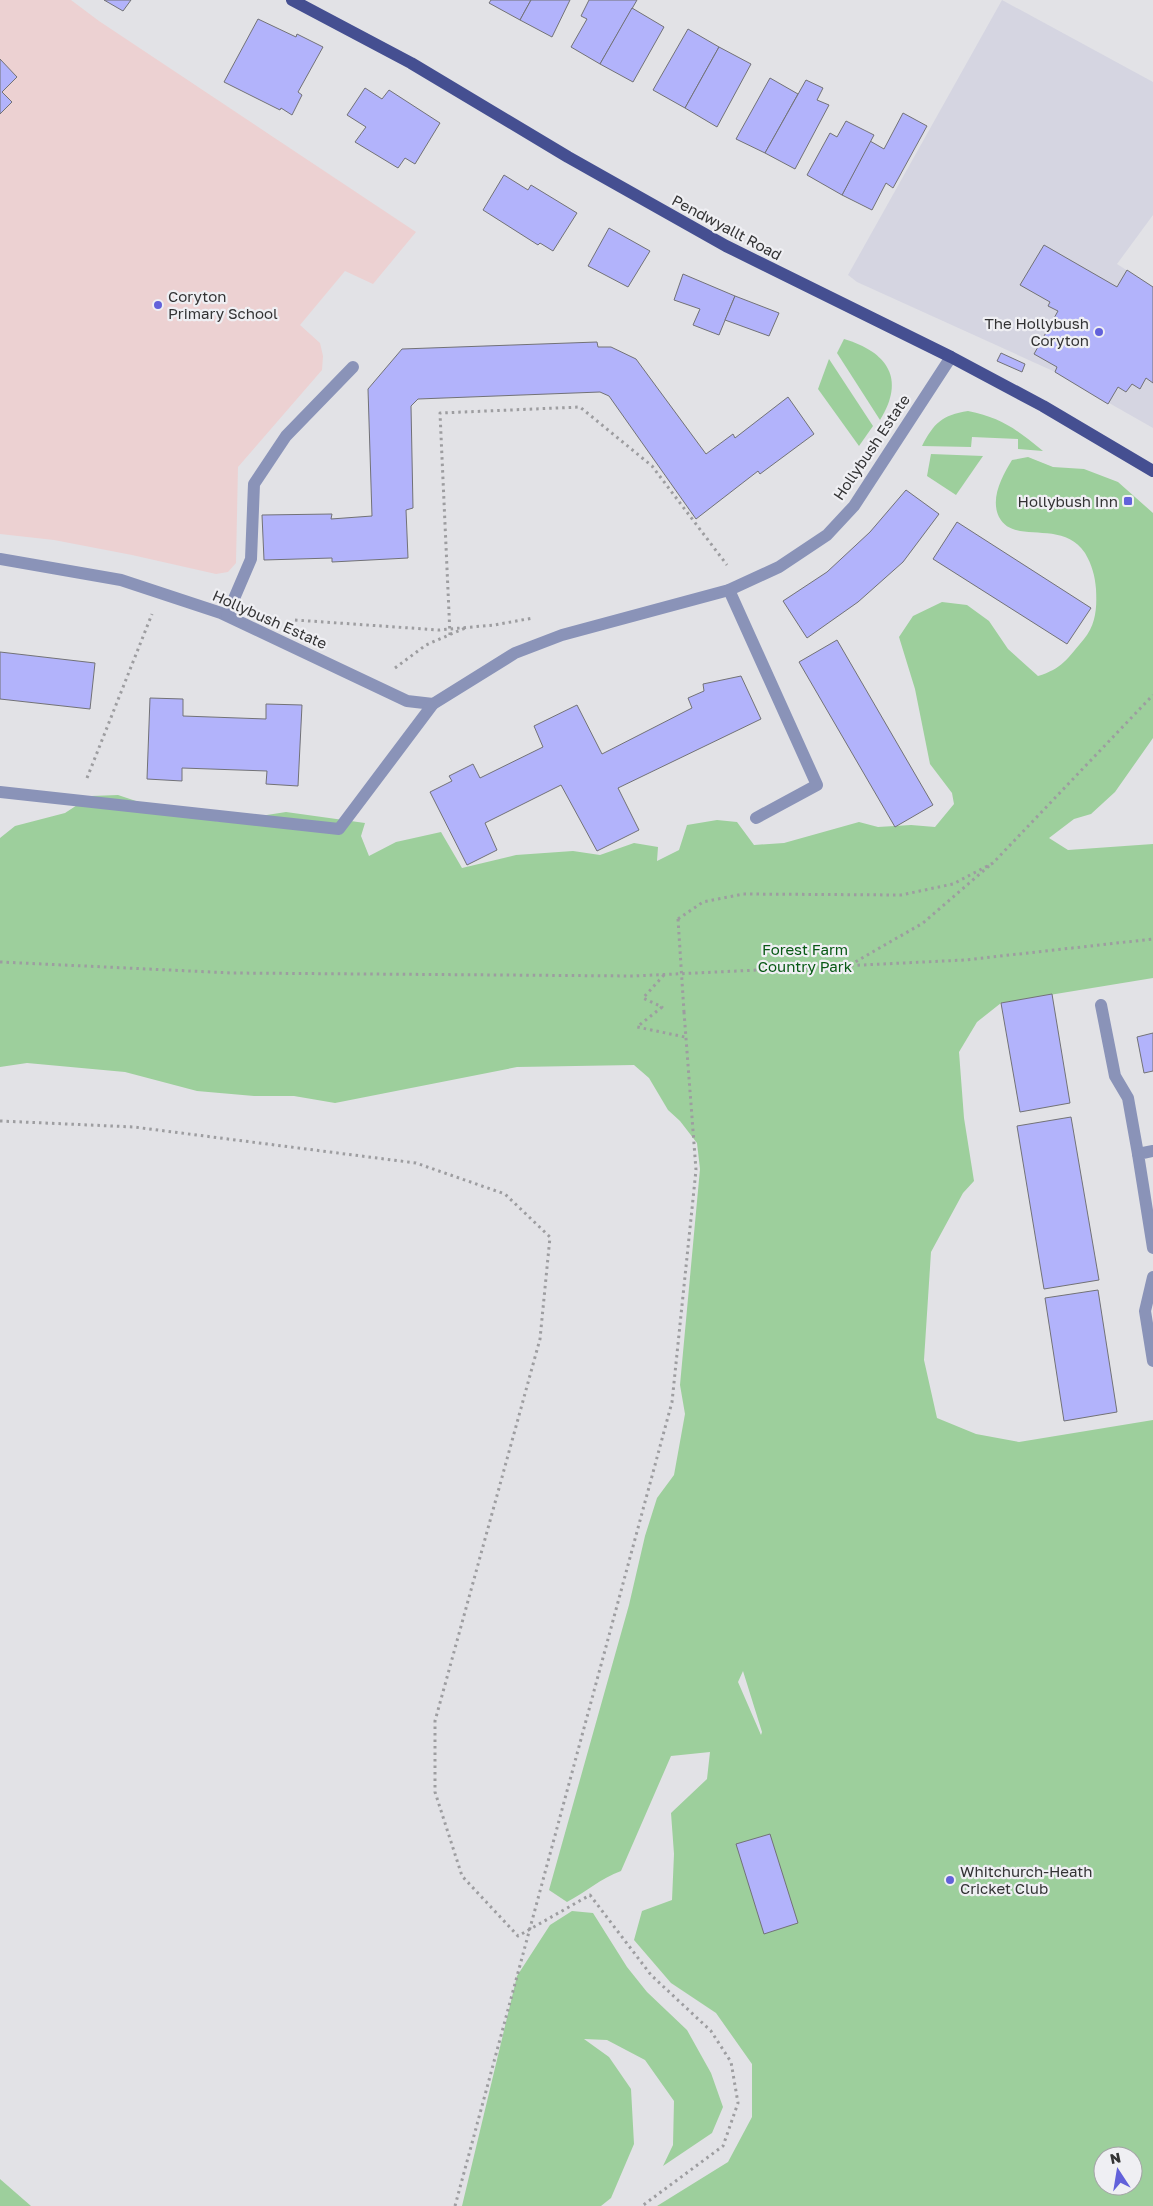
<svg xmlns="http://www.w3.org/2000/svg" width="1153" height="2206" font-family="'Golos Text',sans-serif">
  <style>
    .built { fill: #d5d5e1 }
    .education { fill: #ecd1d2 }
    .green { fill: #9dcf9c; fill-rule: evenodd }
    .building { fill: #b2b3fb; stroke: #727276 }
    .lines { fill: none; stroke-linecap: round; stroke-linejoin: round }
    .path { stroke: #9d9da0; stroke-width: 3; stroke-dasharray: 2.5 4; stroke-linecap: butt }
    .minor { stroke: #8a93b8; stroke-width: 12 }
    .major { stroke: #454f91; stroke-width: 12 }
    .path-bridge { stroke: #9d9da0; stroke-width: 3; stroke-dasharray: 2.5 4; stroke-linecap: butt }
    .poi-dot { fill: #6261da; stroke: #efeff3; stroke-width: 2 }
    .labels { text-anchor: middle; dominant-baseline: central; stroke-width: 4.5; stroke-linejoin: round; paint-order: stroke }
    .street-label { font-size: 15px; fill: #333334; stroke: #efeff3 }
    .poi-label { font-size: 15px; fill: #333334; stroke: #efeff3; text-anchor: start }
    .park-label { font-size: 15px; fill: #085914; stroke: #efeff3 }
  </style>
  <rect width="100%" height="100%" fill="#e2e2e6"/>
  <polygon class="built" points="1002,0 1153,82 1153,215 1117,264 1153,287 1153,428 1053,371 857,282 848,275"/>
  <polygon class="education" points="0,0 71,0 99,21 416,232 373,284 345,271 300,325 320,343 323,356 322,370 238,467 236,563 228,572 216,574 132,555 54,540 0,534"/>
  <g class="green">
    <path d="M844,339C887,352 906,378 880,420L837,353Z"/>
    <polygon points="829,359 873,426 859,446 818,389"/>
    <path d="M968,411C1002,418 1016,429 1043,451L1018,449V439L972,437L971,447L922,446C934,423 942,415 968,411Z"/>
    <polygon points="931,454 983,456 956,495 927,476"/>
    <path d="M1028,457L1053,467L1084,469L1118,482L1153,513V738L1115,792L1091,814L1074,819L1049,838L1068,850L1153,844V978L1001,1003L977,1022L959,1052L964,1118L974,1181L963,1193L931,1252L924,1360L937,1418L976,1434L1019,1442L1153,1420V2206H657L728,2162L752,2117V2064L716,2013L671,1983L634,1940L642,1911L672,1900L674,1854L671,1813L707,1779L710,1752L671,1756L621,1871C601,1878 586,1892 567,1902L549,1890L629,1605L645,1536L657,1498L674,1475L685,1414L680,1385L700,1169L697,1143L680,1121L668,1110L649,1078L634,1065L517,1067L335,1103L294,1096H254L197,1091L125,1072L27,1063L0,1067V838L15,826L65,813L91,796L118,795L178,815L222,822L286,812L365,823L361,836L369,856L396,842L441,832L462,868L516,855L573,851L600,855L634,843L658,847L657,861L679,850L687,825L717,820L737,822L754,845L784,843L859,822L878,827L911,825L935,827L954,804L952,793L930,764L915,689L899,637L913,616L942,602L967,605L989,621L1008,649L1038,676C1062,669 1068,658 1084,639C1096,624 1097,608 1096,589C1095,576 1092,565 1085,553C1062,518 1014,546 999,517C990,499 1002,476 1012,460ZM743,1671L762,1732L761,1735L738,1682ZM1103,2156H1133V2186H1103Z"/>
    <polygon points="572,1911 593,1913 627,1967 647,1992 687,2030 711,2073 723,2107 712,2133 663,2166 673,2145 674,2101 645,2060 607,2040 584,2039 609,2057 631,2089 634,2144 611,2198 601,2206 462,2206 517,1976 550,1925"/>
    <polygon points="0,2179 31,2206 0,2206"/>
  </g>
  <g class="building">
    <polygon points="104,0 131,0 123,11"/>
    <polygon points="491,0 531,0 520,20 489,3"/>
    <polygon points="531,0 570,0 552,37 520,20"/>
    <polygon points="589,0 637,0 600,64 571,47 587,19 581,16"/>
    <polygon points="632,8 664,27 633,82 600,64"/>
    <polygon points="258,19 296,37 297,34 323,47 298,92 302,95 292,115 281,108 280,110 224,82"/>
    <polygon points="688,29 719,47 685,108 653,90"/>
    <polygon points="719,47 751,64 717,127 685,108"/>
    <polygon points="0,59 17,77 2,92 12,102 0,114"/>
    <polygon points="770,78 798,94 765,153 736,139"/>
    <polygon points="806,80 823,88 817,100 829,105 795,169 765,153"/>
    <polygon points="365,88 382,99 389,90 440,123 415,164 405,158 398,168 355,142 366,127 347,115"/>
    <polygon points="903,113 927,126 893,188 886,183 872,210 842,195 870,141 884,149"/>
    <polygon points="846,121 874,135 842,195 807,175 830,133 837,137"/>
    <polygon points="504,175 528,190 531,185 577,213 553,251 540,243 538,245 483,210"/>
    <polygon points="609,228 650,251 628,287 588,266"/>
    <polygon points="1044,245 1117,287 1127,270 1153,287 1153,383 1146,378 1140,389 1132,384 1126,392 1118,387 1108,404 1055,372 1057,367 1034,354 1058,311 1048,306 1050,302 1020,285"/>
    <polygon points="683,274 735,296 719,335 693,325 700,309 674,300"/>
    <polygon points="735,296 779,313 769,336 725,320"/>
    <polygon points="597,342 598,347 611,347 636,359 706,454 733,434 735,438 788,397 814,434 760,474 758,471 696,519 609,396 600,392 418,399 411,406 413,508 406,510 408,558 332,562 332,558 264,560 262,515 332,514 331,519 372,516 368,389 402,349"/>
    <polygon points="1001,353 1025,364 1022,372 997,361"/>
    <polygon points="906,490 939,514 903,562 858,602 807,638 783,601 827,572 870,532"/>
    <polygon points="957,522 1091,608 1067,644 933,559"/>
    <polygon points="837,640 933,805 895,827 799,662"/>
    <polygon points="0,652 95,663 90,709 0,699"/>
    <polygon points="741,676 761,719 618,788 639,830 597,851 561,785 485,823 497,850 467,865 430,792 452,781 449,776 473,764 480,778 543,747 534,726 577,705 602,754 692,708 688,698 704,691 703,684"/>
    <polygon points="150,698 183,699 183,716 266,719 266,704 302,705 298,786 266,784 267,771 182,768 182,781 147,779"/>
    <polygon points="1052,994 1070,1103 1020,1112 1001,1003"/>
    <polygon points="1153,1033 1153,1071 1144,1073 1137,1037"/>
    <polygon points="1071,1117 1099,1280 1044,1289 1017,1126"/>
    <polygon points="1098,1290 1117,1412 1064,1421 1045,1298"/>
    <polygon points="770,1834 798,1923 764,1934 736,1844"/>
  </g>
  <g class="lines">
    <g class="path">
      <polyline points="295,620 439,630 494,625 533,618"/>
      <polyline points="450,635 440,413 580,407 652,466 727,565"/>
      <polyline points="395,668 426,645 465,628"/>
      <polyline points="87,778 152,614"/>
      <polyline points="678,919 703,902 743,894 901,895 953,884 993,863 1153,695"/>
      <polyline points="0,962 232,973 634,976 965,960 1153,939"/>
      <polyline points="850,965 923,923 989,866"/>
      <polyline points="664,975 643,998 662,1007 637,1027 685,1037"/>
      <polyline points="0,1121 134,1127 416,1163 505,1194 550,1237 540,1339 435,1721 435,1792 462,1876 518,1936 590,1895 651,1975 711,2031 731,2062 738,2103 723,2146 642,2206"/>
      <polyline points="455,2206 672,1402 696,1170 684,1012"/>
    </g>
    <g class="minor">
      <polyline points="0,559 121,580 221,613 407,701 433,704"/>
      <polyline points="729,590 817,785 756,818"/>
      <polyline points="227,615 251,559 254,484 286,436 353,367"/>
      <polyline points="0,792 339,829 433,704 515,653 562,635 729,590 779,567 827,535 854,506 951,357"/>
      <polyline points="1101,1005 1115,1076 1128,1098 1138,1154"/>
      <polyline points="1153,1151 1138,1154 1153,1248"/>
      <polyline points="1153,1277 1145,1311 1153,1361"/>
    </g>
    <polyline class="major" points="292,0 411,63 568,157 726,246 951,357 1043,406 1153,471"/>
    <polyline class="path-bridge" points="678,919 684,1012"/>
  </g>
  <g class="poi-dot">
    <circle cx="158" cy="305" r="5"/>
    <circle cx="1099" cy="332" r="5"/>
    <rect x="1123" y="496" width="10" height="10" rx="2.5"/>
    <circle cx="950" cy="1880" r="5"/>
  </g>
  <g class="labels">
    <g class="street-label">
      <text transform="translate(727 227) rotate(28)">Pendwyallt Road</text>
      <text transform="translate(871 447) rotate(-56)">Hollybush Estate</text>
      <text transform="translate(270 619) rotate(24)">Hollybush Estate</text>
    </g>
    <g class="poi-label">
      <text x="168" y="296">Coryton<tspan x="168" dy="17">Primary School</tspan></text>
      <text x="1089" y="323" text-anchor="end">The Hollybush<tspan x="1089" dy="17">Coryton</tspan></text>
      <text x="1118" y="501" text-anchor="end">Hollybush Inn</text>
      <text x="960" y="1871">Whitchurch-Heath<tspan x="960" dy="17">Cricket Club</tspan></text>
    </g>
    <g class="park-label">
      <text x="805" y="949">Forest Farm<tspan x="805" dy="17">Country Park</tspan></text>
    </g>
  </g>
  <g transform="translate(1118 2171) rotate(348)"><circle r="24" fill="#efeff3" stroke="#a4a4a7"/>
  <path d="M0-4L9 19L0 12L-9 19Z" fill="#6261da"/>
  <text y="-8" font-size="14" font-weight="bold" text-anchor="middle" fill="#333334">N</text>
  </g>
</svg>
